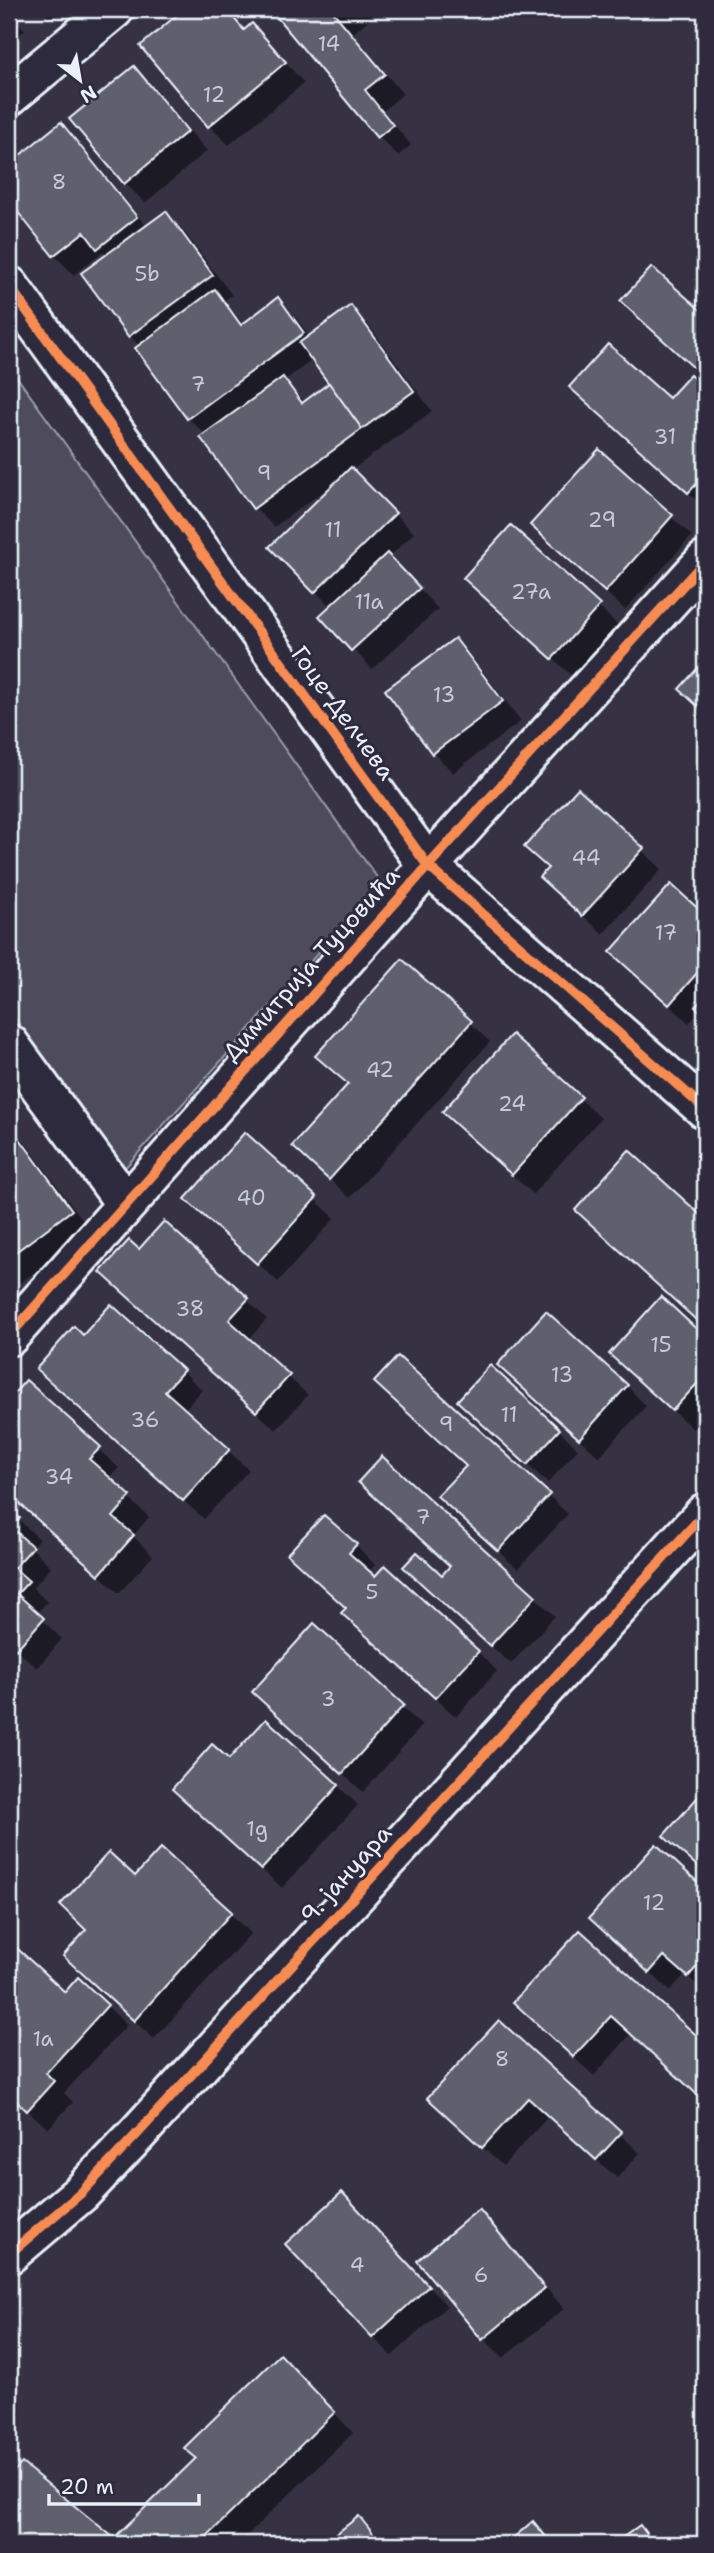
<svg xmlns="http://www.w3.org/2000/svg" width="714" height="2553" font-family="'Shantell Sans',sans-serif">
  <style>
    .green { fill: #4d4b5c; stroke: #9a9eaa; stroke-width: 2 }
    .shadow { fill: #0007; fill-rule: evenodd }
    .building { fill: #605e6e; stroke: #e8f1f8; stroke-width: 2 }
    .lines { fill: none; stroke-linecap: round; stroke-linejoin: round }
    .minor-casing { stroke: #e8f1f8; stroke-width: 44 }
    .minor { stroke: #2f2a3d; stroke-width: 38 }
    .cycleway-casing { stroke: #2f2a3d; stroke-width: 15 }
    .cycleway { stroke: #f68b52; stroke-width: 10 }
    .labels { text-anchor: middle; dominant-baseline: central; stroke-width: 6; stroke-linejoin: round; paint-order: stroke }
    .number-label { font-size: 21px; fill: #c6ccd6 }
    .street-label { font-size: 24px; fill: #e8f1f8; stroke: #2f2a3d }
  </style>
  <rect width="100%" height="100%" fill="#363244"/>
  <filter id="ink" filterUnits="userSpaceOnUse"><feTurbulence type="fractalNoise" baseFrequency=".0143" numOctaves="2"/><feDisplacementMap in="SourceGraphic" scale="14" xChannelSelector="R" yChannelSelector="G"/><feConvolveMatrix kernelMatrix="1 2 1 2 8 2 1 2 1" color-interpolation-filters="sRGB"/></filter>
  <g filter="url(#ink)">
    <polygon class="green" points="9,366 381,883 124,1169 9,1010"/>
    <g class="shadow">
      <polygon points="40,9 63,9 50,19"/>
      <polygon points="187,9 227,9 246,31 252,25 304,83 229,145 209,126 142,46"/>
      <polygon points="272,9 375,9 378,12 352,34 403,94 383,111 411,145 398,156 379,137"/>
      <polygon points="698,9 705,9 705,17 703,15"/>
      <polygon points="9,12 25,30 9,44"/>
      <polygon points="134,68 153,88 207,151 145,203 125,183 72,119"/>
      <path d="M61,125L80,144L147,227L166,213L185,233L232,295L224,301L244,325L278,300L297,319L310,337L351,307L370,327L432,411L352,470L414,533L389,557L438,609L372,669L321,616L331,607L272,547L334,487L332,485L274,527L255,508L202,438L206,435L188,418L140,347L130,336L83,273L107,256L102,252L74,275L54,255L9,198V166ZM314,359L331,384L306,403L284,381Z"/>
      <polygon points="690,377 705,391 705,508 591,406 669,401"/>
      <polygon points="599,451 692,536 625,610 552,544"/>
      <polygon points="511,527 619,626 573,677 465,578"/>
      <polygon points="455,640 474,660 521,721 453,773 434,753 387,690"/>
      <polygon points="578,791 662,869 603,934 561,896 549,869 526,847"/>
      <polygon points="671,886 705,917 705,1014 701,1010 689,1023 632,971"/>
      <polygon points="470,1023 490,1042 350,1198 314,1165 349,1085 318,1055"/>
      <polygon points="512,1037 601,1118 533,1194 464,1131"/>
      <polygon points="9,1125 21,1137 91,1231 9,1291"/>
      <polygon points="245,1135 335,1218 278,1282 187,1199"/>
      <polygon points="629,1153 705,1222 705,1328 597,1229"/>
      <polygon points="139,1251 247,1300 267,1319 248,1340 308,1395 276,1430 122,1291"/>
      <polygon points="661,1299 705,1339 705,1416 693,1429 631,1373"/>
      <polygon points="83,1338 183,1371 202,1390 184,1410 249,1470 204,1519 57,1388"/>
      <polygon points="26,1383 119,1468 108,1479 149,1517 133,1536 153,1556 119,1593 9,1494 9,1402"/>
      <polygon points="519,1384 627,1386 646,1406 599,1457"/>
      <polygon points="479,1421 559,1430 578,1449 548,1483"/>
      <polygon points="548,1495 568,1514 518,1569 459,1516"/>
      <polygon points="9,1510 39,1539 31,1547 51,1567 33,1588 47,1602 36,1614 62,1639 37,1668 9,1643"/>
      <polygon points="356,1545 375,1565 368,1572 478,1652 497,1671 456,1717 363,1632 348,1609 290,1554"/>
      <polygon points="442,1577 535,1597 555,1616 511,1664 425,1586"/>
      <polygon points="314,1626 422,1726 363,1792 274,1712"/>
      <polygon points="9,1709 15,1716 9,1723"/>
      <polygon points="338,1786 358,1805 282,1888 194,1808"/>
      <polygon points="656,1847 705,1891 705,1992 685,1974 670,1991 611,1937"/>
      <polygon points="161,1850 251,1933 154,2039 84,1975 135,1878"/>
      <polygon points="580,1932 705,2045 705,2101 631,2034 594,2076 535,2022"/>
      <polygon points="9,1944 65,1994 107,2006 127,2025 64,2093 73,2102 48,2129 9,2093"/>
      <polygon points="499,2022 640,2153 617,2178 548,2117 503,2166 449,2118"/>
      <polygon points="479,2211 498,2231 564,2309 503,2358 484,2339 419,2261"/>
      <polygon points="362,2214 447,2306 392,2356 373,2337"/>
      <polygon points="300,2376 353,2433 238,2544 9,2544 9,2478 22,2465 114,2540"/>
      <polygon points="359,2518 385,2544 326,2544"/>
    </g>
    <g class="building">
      <polygon points="184,9 226,9 244,30 252,23 286,62 208,127 140,46"/>
      <polygon points="270,9 339,9 334,13 385,74 365,90 393,125 377,138"/>
      <polygon points="134,66 188,131 124,184 69,119"/>
      <polygon points="61,122 137,217 97,249 84,232 53,256 9,201 9,164"/>
      <polygon points="166,211 213,275 128,337 81,273"/>
      <polygon points="652,267 705,314 705,378 620,301"/>
      <polygon points="215,289 241,325 278,297 304,333 187,419 135,348"/>
      <polygon points="351,305 414,391 362,429 299,343"/>
      <polygon points="608,344 669,398 690,375 705,388 705,475 688,493 569,387"/>
      <polygon points="283,377 302,403 329,383 362,429 253,509 200,437"/>
      <polygon points="599,449 673,515 605,592 530,525"/>
      <polygon points="351,467 396,513 314,593 269,547"/>
      <polygon points="511,525 600,605 552,659 463,578"/>
      <polygon points="387,553 420,588 351,651 319,616"/>
      <polygon points="455,638 503,701 432,754 385,690"/>
      <polygon points="705,660 705,713 679,689"/>
      <polygon points="578,788 644,848 582,916 539,877 548,868 524,847"/>
      <polygon points="671,884 705,915 705,964 669,1005 610,952"/>
      <polygon points="402,959 472,1021 329,1180 292,1146 348,1084 315,1056"/>
      <polygon points="705,995 705,1016 695,1007"/>
      <polygon points="512,1034 582,1097 512,1175 442,1112"/>
      <polygon points="9,1124 72,1210 9,1257"/>
      <polygon points="245,1132 317,1197 257,1264 185,1199"/>
      <polygon points="629,1150 705,1219 705,1328 575,1210"/>
      <polygon points="164,1221 249,1298 229,1320 290,1375 256,1412 100,1272 129,1240 139,1249"/>
      <polygon points="661,1296 705,1337 705,1375 672,1411 609,1354"/>
      <polygon points="111,1304 184,1370 165,1391 230,1449 183,1501 36,1369 74,1326 83,1335"/>
      <polygon points="546,1311 628,1385 579,1439 497,1365"/>
      <polygon points="398,1356 550,1494 498,1551 437,1496 466,1466 374,1382"/>
      <polygon points="490,1365 560,1429 527,1465 457,1401"/>
      <polygon points="26,1380 101,1447 89,1459 131,1496 113,1517 134,1535 99,1575 9,1494 9,1399"/>
      <polygon points="382,1456 536,1596 490,1646 403,1567 417,1552 442,1575 450,1566 358,1482"/>
      <polygon points="9,1508 20,1518 12,1528 33,1547 14,1568 29,1581 17,1594 44,1618 16,1650 9,1643"/>
      <polygon points="324,1515 357,1544 349,1553 375,1576 385,1565 479,1651 435,1698 341,1613 346,1608 287,1554"/>
      <polygon points="314,1623 404,1705 342,1774 252,1692"/>
      <polygon points="266,1719 339,1785 261,1870 172,1789 212,1744 229,1759"/>
      <polygon points="705,1789 705,1873 663,1836"/>
      <polygon points="656,1844 705,1889 705,1957 688,1977 664,1956 649,1973 589,1918"/>
      <polygon points="161,1848 232,1912 134,2021 63,1956 86,1930 60,1905 109,1852 135,1876"/>
      <polygon points="580,1930 705,2043 705,2096 702,2099 611,2016 573,2057 513,2002"/>
      <polygon points="9,1941 65,1992 78,1977 108,2005 46,2073 54,2081 27,2111 9,2094"/>
      <polygon points="499,2020 622,2132 596,2160 528,2098 482,2148 427,2098"/>
      <polygon points="342,2192 429,2286 372,2338 285,2244"/>
      <polygon points="479,2209 545,2288 482,2340 417,2261"/>
      <polygon points="280,2354 335,2412 199,2544 9,2544 9,2476 22,2463 114,2538 196,2458 184,2448"/>
      <polygon points="359,2516 381,2544 323,2544"/>
      <polygon points="533,2521 552,2544 506,2544"/>
      <polygon points="640,2525 654,2544 614,2544"/>
    </g>
    <g class="lines">
      <g class="minor-casing">
        <g id="minor">
          <polyline points="9,96 114,9"/>
          <polyline points="9,286 428,866 705,1109"/>
          <polyline points="9,1044 125,1203"/>
          <polyline points="9,1336 428,866 705,561"/>
          <polyline points="9,2254 81,2193 137,2134 705,1513"/>
        </g>
      </g>
      <use href="#minor" class="minor"/>
      <g class="cycleway-casing">
        <g id="cycleway">
          <polyline points="9,286 428,866 705,1109"/>
          <polyline points="9,1336 428,866 705,561"/>
          <polyline points="9,2254 81,2193 137,2134 705,1513"/>
        </g>
      </g>
      <use href="#cycleway" class="cycleway"/>
    </g>
  </g>
  <g class="labels">
    <g class="number-label">
      <text x="329" y="44">14</text>
      <text x="214" y="95">12</text>
      <text x="59" y="182">8</text>
      <text x="147" y="274">5b</text>
      <text x="198" y="384">7</text>
      <text x="665" y="437">31</text>
      <text x="264" y="473">9</text>
      <text x="602" y="520">29</text>
      <text x="333" y="530">11</text>
      <text x="531" y="592">27a</text>
      <text x="369" y="602">11a</text>
      <text x="444" y="695">13</text>
      <text x="586" y="858">44</text>
      <text x="666" y="933">17</text>
      <text x="380" y="1070">42</text>
      <text x="512" y="1104">24</text>
      <text x="251" y="1198">40</text>
      <text x="190" y="1309">38</text>
      <text x="661" y="1345">15</text>
      <text x="562" y="1375">13</text>
      <text x="509" y="1415">11</text>
      <text x="145" y="1420">36</text>
      <text x="446" y="1424">9</text>
      <text x="59" y="1477">34</text>
      <text x="423" y="1517">7</text>
      <text x="372" y="1592">5</text>
      <text x="328" y="1699">3</text>
      <text x="257" y="1829">1g</text>
      <text x="654" y="1903">12</text>
      <text x="43" y="2039">1a</text>
      <text x="502" y="2059">8</text>
      <text x="357" y="2265">4</text>
      <text x="481" y="2275">6</text>
    </g>
    <g class="street-label">
      <text transform="translate(343 713) rotate(54)">Гоце Делчева</text>
      <text transform="translate(311 964) rotate(-48)">Димитрија Туцовића</text>
      <text transform="translate(346 1874) rotate(-48)">9. јануара</text>
    </g>
  </g>
  <rect width="714" height="2553" fill="none" stroke="#2f2a3d" stroke-width="35"/>
  <rect x="18" y="18" width="679" height="2518" fill="none" stroke="#e8f1f8" stroke-width="2.5" filter="url(#ink)"/>
  <g transform="translate(80 80) rotate(149)" stroke="#2f2a3d" stroke-width="5" paint-order="stroke">
  <path d="M0-5L12 26L0 18L-12 26Z" fill="#e8f1f8"/>
  <text y="-10" font-size="19" font-weight="bold" text-anchor="middle" fill="#e8f1f8">N</text>
  </g>
  <path d="M49 2494v10h150v-10" fill="none" stroke="#e8f1f8" stroke-width="3.5"/>
  <text x="60" y="2494" font-size="21" fill="#e8f1f8" stroke="#2f2a3d" stroke-width="5" paint-order="stroke">20 m</text>
</svg>
